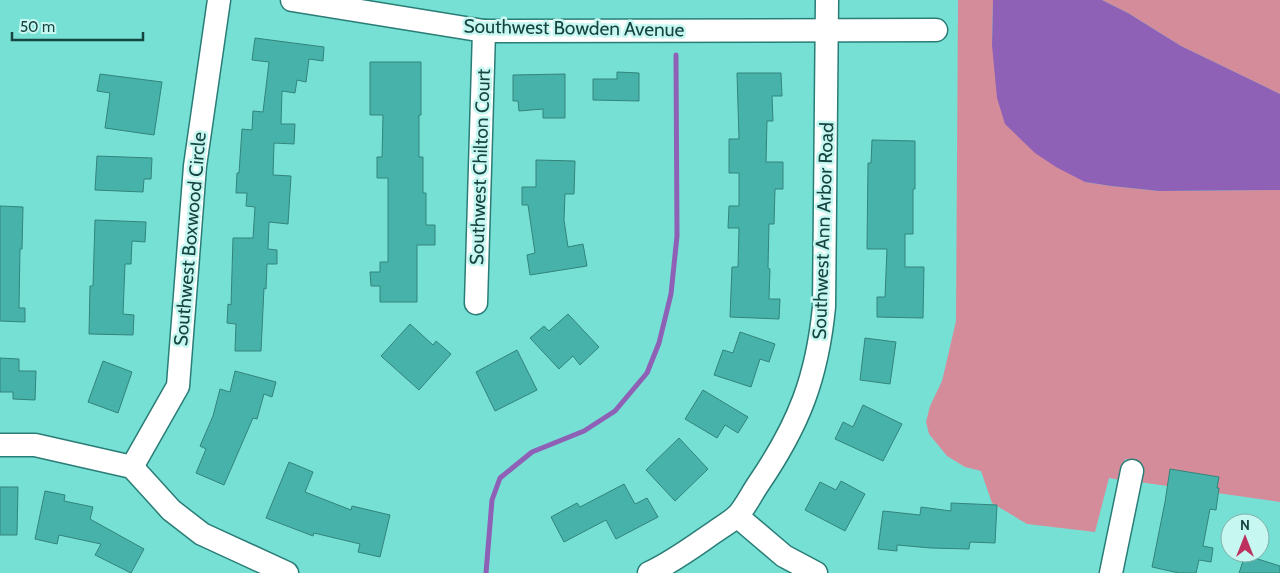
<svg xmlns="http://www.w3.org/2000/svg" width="1280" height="573" font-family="Cabin,sans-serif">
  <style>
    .green { fill: #d58c9a }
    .water { fill: #8e60b6 }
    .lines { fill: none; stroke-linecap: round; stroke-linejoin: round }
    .stream { stroke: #8e60b6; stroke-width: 5 }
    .building { fill: #46b2a9; stroke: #32847c }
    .minor-casing { stroke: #2a7d76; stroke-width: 25 }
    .minor { stroke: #fff; stroke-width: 22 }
    .labels { text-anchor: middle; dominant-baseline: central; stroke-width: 5; stroke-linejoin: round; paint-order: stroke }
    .street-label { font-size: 19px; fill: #164440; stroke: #c7f7f1 }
  </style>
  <rect width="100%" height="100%" fill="#77e0d5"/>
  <g class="green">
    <polygon points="958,0 993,0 992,45 1085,182 1111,186 1159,191 1280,190 1280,502 1139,482 1142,464 1125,459 1121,480 1109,478 1095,532 1027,524 992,503 981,471 965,467 947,456 929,434 926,422 930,406 942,381 956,321"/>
    <polygon points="1102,0 1280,0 1280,94 1181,46 1128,13"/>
  </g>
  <polygon class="water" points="993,0 1102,0 1128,13 1181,46 1280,94 1280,190 1159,191 1111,186 1085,182 1056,167 1035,153 1005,124 997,98 992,45"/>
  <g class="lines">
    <polyline class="stream" points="486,573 492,500 500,478 532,452 584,431 615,411 647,373 659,343 671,294 677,236 676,55"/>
  </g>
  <g class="building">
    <polygon points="255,38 324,47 323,61 309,59 306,82 297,80 295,93 282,91 281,124 295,124 294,144 274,143 273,175 291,176 288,224 269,222 268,249 277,250 277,264 267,264 266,289 264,288 261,351 235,351 236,324 227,323 228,304 231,305 233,238 253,238 255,207 246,206 247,193 236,193 237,173 239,173 242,129 252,130 253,111 263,112 269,62 252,60"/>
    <polygon points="370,62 421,62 421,115 419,115 419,157 423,157 423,193 426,193 426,225 435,225 435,245 417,245 417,302 380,302 380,286 371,286 370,272 380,272 380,262 388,262 388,178 377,178 377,157 382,157 383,115 370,115"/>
    <polygon points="617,72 639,73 639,101 593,100 593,79 617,79"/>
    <polygon points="737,73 781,73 782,96 772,96 773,121 767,121 766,162 783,162 783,189 775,189 774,224 769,224 768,268 770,269 769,299 780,299 779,319 730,317 732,267 738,267 739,228 728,228 729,206 739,206 739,173 729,173 729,139 739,139"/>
    <polygon points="100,74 162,82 154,135 105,128 110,93 97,91"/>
    <polygon points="565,74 565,118 543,118 543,109 519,111 518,101 513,101 513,75"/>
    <polygon points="872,140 915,141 915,189 913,189 913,234 905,234 905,267 924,267 923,318 877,317 877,297 885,297 887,249 867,249 868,163 871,163"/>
    <polygon points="97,156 152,158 151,179 144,179 143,192 95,190"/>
    <polygon points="536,160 575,161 574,194 565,194 564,220 568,247 583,244 587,266 530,275 527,255 535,253 528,205 522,205 522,187 536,187"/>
    <polygon points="0,206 23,207 22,249 20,249 19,308 25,308 25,322 0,321"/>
    <polygon points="95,220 146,222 145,242 132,241 131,264 125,264 123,314 134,315 133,335 89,334 90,286 93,286"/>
    <polygon points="568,314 599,347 580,365 573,356 559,369 530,338 544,326 549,331"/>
    <polygon points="410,324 433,345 436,341 451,354 419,390 381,356"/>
    <polygon points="740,332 775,344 769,362 760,359 751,387 714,375 723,350 733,353"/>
    <polygon points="865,338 896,342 890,384 860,380"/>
    <polygon points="517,350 537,390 495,411 476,372"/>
    <polygon points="0,358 19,359 19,371 36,371 35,400 13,399 13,392 0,392"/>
    <polygon points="103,361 132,372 118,413 88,402"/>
    <polygon points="235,371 276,382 272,397 264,394 257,419 253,418 224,485 196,473 206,449 200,446 213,416 220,389 230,392"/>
    <polygon points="703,390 748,417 738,433 725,425 717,438 685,419"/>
    <polygon points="863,405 902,424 883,461 835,439 843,422 853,427"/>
    <polygon points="679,438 708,469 675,501 646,470"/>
    <polygon points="289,462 313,472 305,492 351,510 352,506 390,515 380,557 358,552 360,544 314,533 313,536 266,518"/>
    <polygon points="1170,469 1219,477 1217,488 1219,488 1216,510 1210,509 1203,546 1213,548 1211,562 1199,560 1196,573 1179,573 1152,567 1165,502"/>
    <polygon points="841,481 865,494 845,531 805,510 820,482 836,490"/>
    <polygon points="624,484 635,504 647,498 658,517 616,539 606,520 564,542 551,517 577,503 580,507"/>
    <polygon points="0,487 18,487 17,535 0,535"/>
    <polygon points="45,491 65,495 64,501 93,507 90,519 144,549 131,573 95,555 101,544 59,535 57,544 35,539"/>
    <polygon points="951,503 997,505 995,543 970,542 969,549 931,548 897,545 897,551 878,549 883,511 920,515 921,507 951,511"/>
    <polygon points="1245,555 1280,566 1280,573 1239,573"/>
  </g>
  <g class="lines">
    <g class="minor-casing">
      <g id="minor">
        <polyline points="292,0 484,31 936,30"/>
        <polyline points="476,303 484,31"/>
        <polyline points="0,445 35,445 132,467 171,510 202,534 287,573"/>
        <polyline points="132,467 178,386 195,166 219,0"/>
        <polyline points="737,516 784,556 816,573"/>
        <path d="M649,573C673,562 694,546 716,531C723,526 732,521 738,515C746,506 752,493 759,483C799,424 817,378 824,307L827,0"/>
        <polyline points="1111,573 1132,471"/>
      </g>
    </g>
    <use href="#minor" class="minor"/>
  </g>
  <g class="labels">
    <g class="street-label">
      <text transform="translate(574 28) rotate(1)">Southwest Bowden Avenue</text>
      <text transform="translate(480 167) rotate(-88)">Southwest Chilton Court</text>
      <text transform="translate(823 231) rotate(-88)">Southwest Ann Arbor Road</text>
      <text transform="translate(190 239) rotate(-85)">Southwest Boxwood Circle</text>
    </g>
  </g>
  <g transform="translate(1245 538)"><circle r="24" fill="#c7f7f1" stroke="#80afaa"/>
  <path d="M0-4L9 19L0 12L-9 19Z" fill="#be305d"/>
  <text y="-8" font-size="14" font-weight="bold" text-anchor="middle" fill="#164440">N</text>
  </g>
  <path d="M12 32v8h131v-8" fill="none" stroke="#164440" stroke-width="2.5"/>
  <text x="20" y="32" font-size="15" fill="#164440" stroke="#c7f7f1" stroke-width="4" paint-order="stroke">50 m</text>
</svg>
